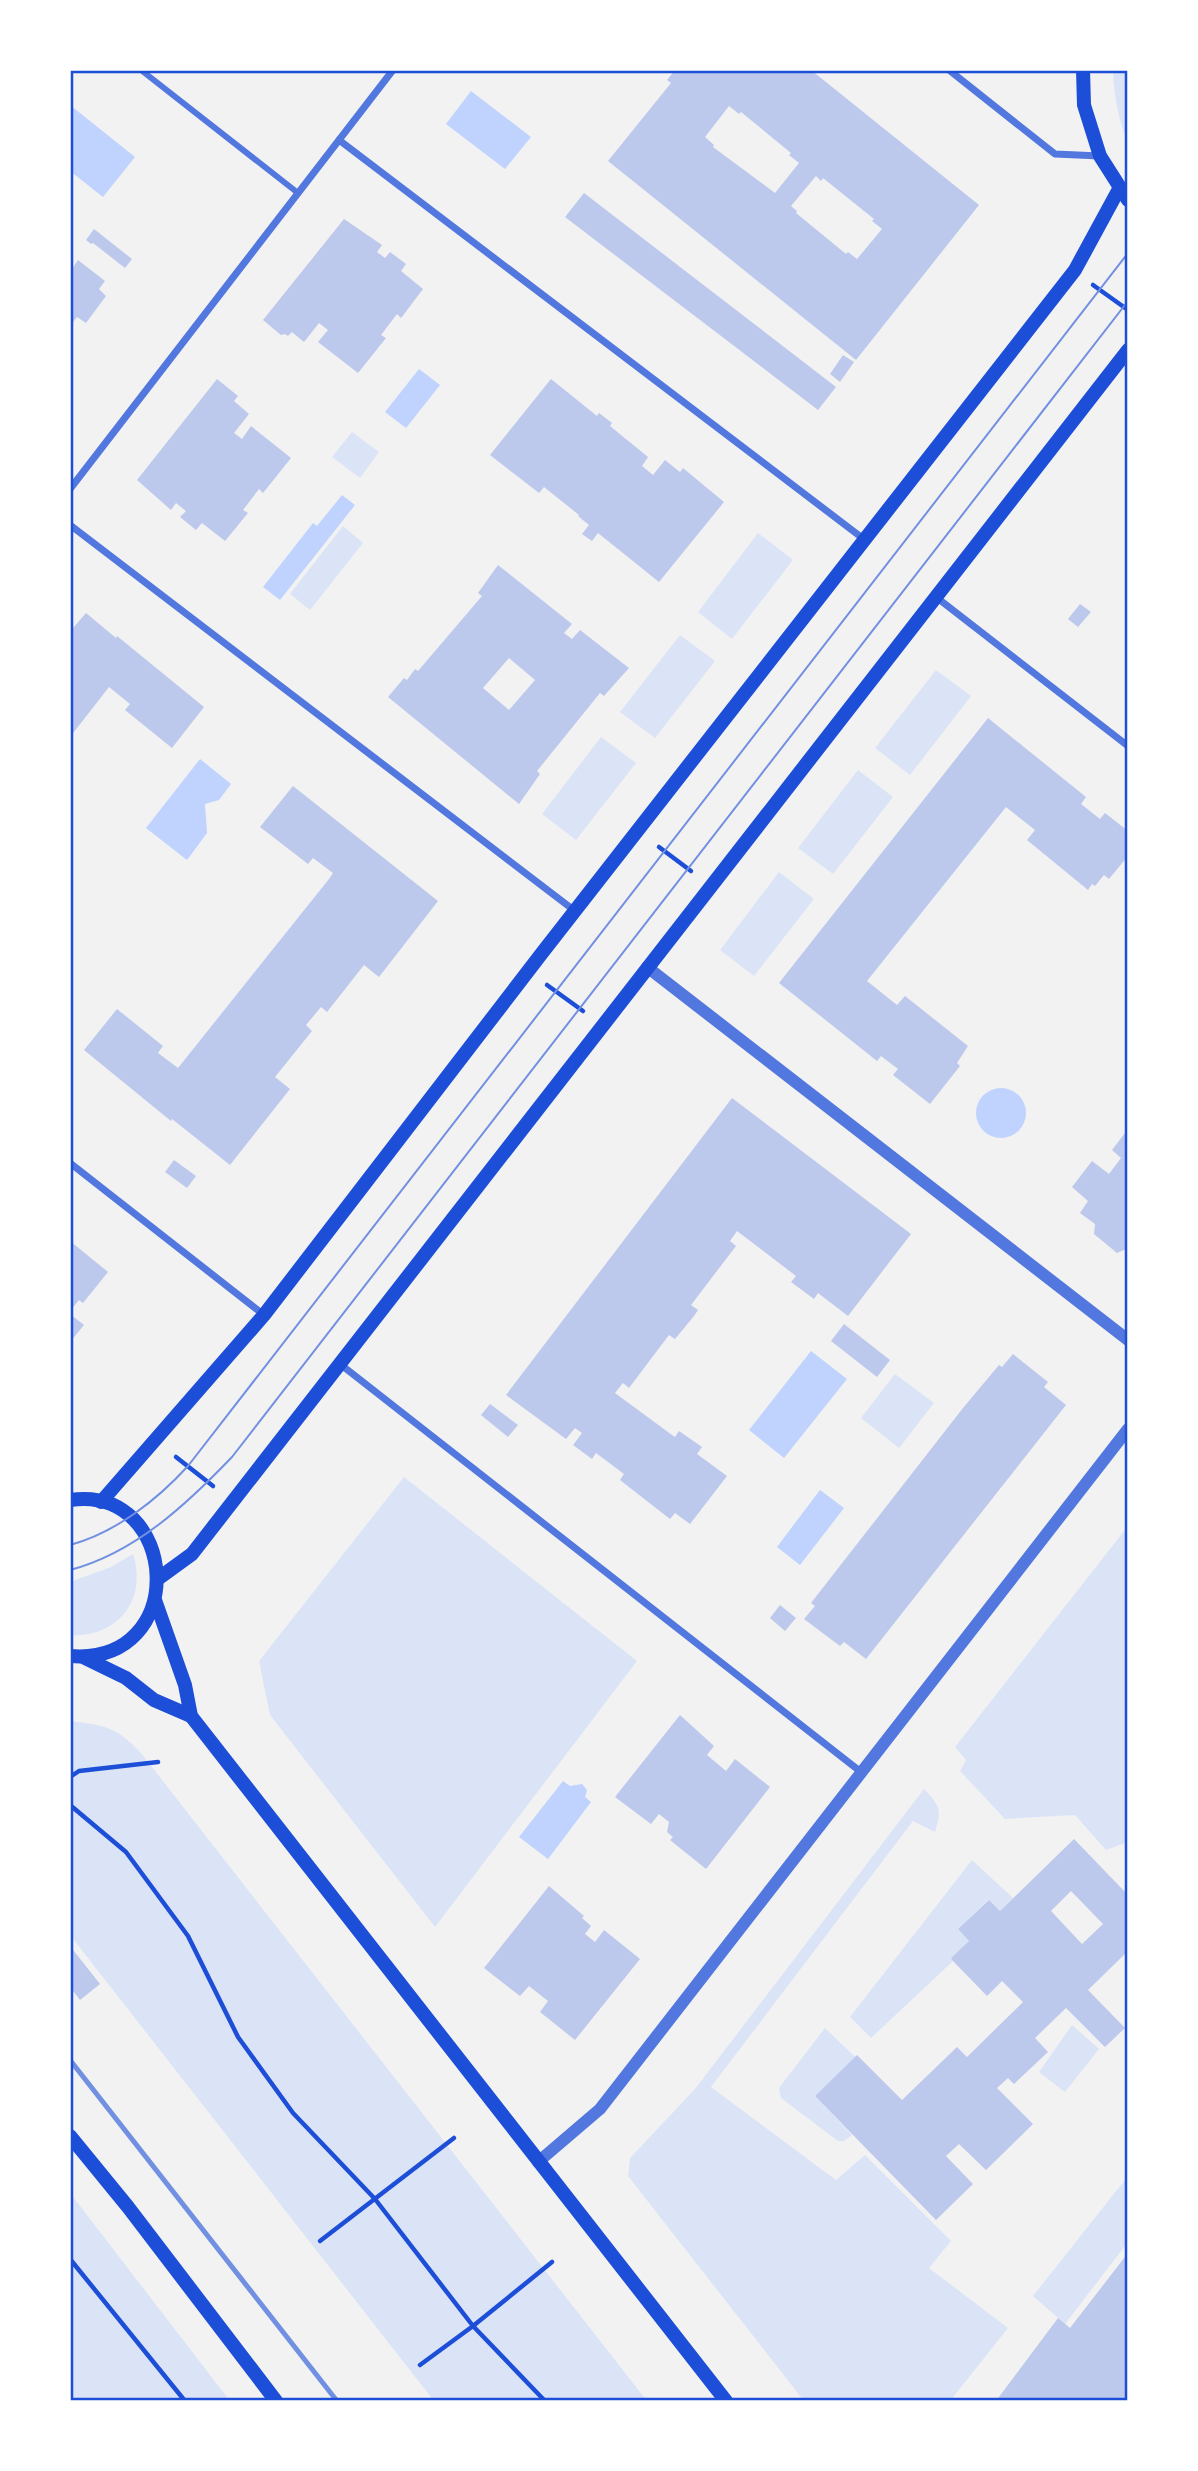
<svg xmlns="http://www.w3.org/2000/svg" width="1198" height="2471" font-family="Poppins,sans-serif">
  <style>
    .green { fill: #dbe4f7 }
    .water { fill: #bfd3fe }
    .building { fill: #bdc9ec; fill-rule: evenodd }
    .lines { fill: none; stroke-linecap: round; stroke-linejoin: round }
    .path { stroke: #1d4ed8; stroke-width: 4.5 }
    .pedestrian { stroke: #5277de; stroke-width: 6 }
    .minor { stroke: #5277de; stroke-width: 7 }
    .tertiary { stroke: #5277de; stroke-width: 12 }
    .secondary { stroke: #1d4ed8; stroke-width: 14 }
    .tram { stroke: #7290e2; stroke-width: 2 }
    .rail { stroke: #7290e2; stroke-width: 5 }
    .neatline { fill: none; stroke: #1d4ed8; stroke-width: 2.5 }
  </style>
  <rect width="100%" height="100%" fill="#f2f2f2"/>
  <g class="green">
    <path d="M1113,70H1128V143C1118,119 1114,96 1113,70Z"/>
    <polygon points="352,432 379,452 360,478 332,457"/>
    <polygon points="343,526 363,543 310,610 290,594"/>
    <polygon points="758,533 793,560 732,639 698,612"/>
    <polygon points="680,635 715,661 655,738 620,712"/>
    <polygon points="936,670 971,696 910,775 875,748"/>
    <polygon points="601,737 636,763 576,840 542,814"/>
    <polygon points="858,770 893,797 833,874 798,848"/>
    <polygon points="779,872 814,899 754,976 720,950"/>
    <polygon points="895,1374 934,1403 899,1448 861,1418"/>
    <polygon points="404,1477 637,1661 435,1927 270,1715 259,1661"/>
    <polygon points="1128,1526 1128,1842 1106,1850 1075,1815 1005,1819 960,1771 966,1760 955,1747"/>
    <path d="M133,1554C148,1600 117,1638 70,1635V1582L111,1567Z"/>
    <path d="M70,1721C105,1725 116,1727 141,1753L647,2401H434L70,1935Z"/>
    <path d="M924,1789C940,1806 942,1809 935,1832L913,1821L711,2087L836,2180L865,2155L951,2241L929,2268L1008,2328L950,2401H804L628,2176L630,2158L695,2089Z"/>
    <polygon points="972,1860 1013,1898 1000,1911 988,1900 958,1929 969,1941 951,1958 953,1961 871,2038 850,2017"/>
    <polygon points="1072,2025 1099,2049 1065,2092 1039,2072"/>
    <polygon points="825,2028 855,2057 815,2096 852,2135 844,2141 838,2141 781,2098 779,2088"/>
    <polygon points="1128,2176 1128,2242 1065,2324 1033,2296"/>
    <polygon points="70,2193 230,2401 70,2401"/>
  </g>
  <g class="water">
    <polygon points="471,91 531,137 505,169 446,124"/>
    <polygon points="70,105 135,157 103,197 70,171"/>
    <polygon points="419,369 440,385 406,428 385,412"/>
    <polygon points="342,495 355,505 280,600 263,587 313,523 317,526"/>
    <polygon points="200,759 231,784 219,800 205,804 207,833 187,860 146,828"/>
    <circle cx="1001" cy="1113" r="25"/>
    <polygon points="811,1351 847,1379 784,1458 749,1430"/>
    <polygon points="820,1490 844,1508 800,1565 777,1547"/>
    <polygon points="563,1781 570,1786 582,1784 587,1790 585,1797 591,1802 548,1859 519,1837"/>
  </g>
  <g class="building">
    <path d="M675,70H811L979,205L856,360L608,161L671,83L667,80ZM729,106L739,114L741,112L791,153L789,155L799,163L775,193L713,147L714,145L705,137ZM816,176L821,181L823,178L874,219L872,221L882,229L857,259L848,252L846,254L796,213L797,211L791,206Z"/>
    <polygon points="584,193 836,387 818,410 565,217"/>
    <polygon points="344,219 382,245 377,252 385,258 390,252 406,264 401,271 423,289 401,318 397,314 381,335 386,338 358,373 318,342 328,330 319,323 304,342 292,332 288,336 285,334 281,335 263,320"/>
    <polygon points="94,229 132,259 125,268 93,243 91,244 86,240"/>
    <polygon points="78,260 105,281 99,289 106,296 86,323 77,317 70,326 70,267 72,269"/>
    <polygon points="843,355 854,362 840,382 830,374"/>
    <polygon points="217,379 238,396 234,401 249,414 234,433 242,439 251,426 291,458 263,493 259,489 243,510 248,513 225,541 202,523 196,530 180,517 186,511 176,503 171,510 137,480"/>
    <polygon points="551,379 597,416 599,413 612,423 610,426 648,457 642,466 653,475 665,460 680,472 683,468 724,502 659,582 598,533 592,541 582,534 589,525 578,516 579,515 544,487 539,493 490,455"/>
    <path d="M498,565L572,624L564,633L572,639L580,630L629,668L604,696L600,693L537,771L540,774L519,804L388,697L404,678L407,680L415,669L418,671L482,596L478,593ZM509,658L535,680L509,710L483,688Z"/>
    <polygon points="1080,604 1091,612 1078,627 1068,619"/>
    <polygon points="86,613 116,638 117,636 204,707 172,748 125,710 130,704 109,687 70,737 70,625 73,628"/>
    <polygon points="988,718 1086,797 1081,804 1100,819 1105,813 1128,831 1128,856 1109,879 1104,875 1095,886 1092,884 1088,890 1027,840 1035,830 1006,807 867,981 897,1005 905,996 968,1046 957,1063 960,1066 930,1104 893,1075 898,1069 881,1056 877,1061 779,983"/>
    <polygon points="293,786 438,901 379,977 364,965 327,1012 321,1007 306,1025 312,1031 275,1077 290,1089 230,1165 172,1119 171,1121 84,1050 117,1009 163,1046 158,1053 178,1068 329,879 333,873 313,858 308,864 260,827"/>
    <polygon points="732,1098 911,1234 848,1316 818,1293 814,1299 791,1282 796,1276 737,1231 730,1241 736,1246 691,1305 698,1310 694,1316 675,1339 669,1335 629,1388 623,1383 615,1393 672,1435 675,1437 679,1431 702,1447 697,1454 727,1476 690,1524 675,1513 670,1519 620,1480 624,1474 596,1453 592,1459 573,1445 582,1433 575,1428 566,1439 506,1395"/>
    <polygon points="1128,1129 1128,1251 1126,1249 1117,1253 1094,1234 1095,1224 1080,1213 1088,1201 1072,1187 1092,1161 1109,1174 1121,1158 1112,1150"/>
    <polygon points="174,1160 196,1176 187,1188 165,1172"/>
    <polygon points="70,1241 108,1272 83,1303 79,1300 70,1311"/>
    <polygon points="70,1314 84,1325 70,1342"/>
    <polygon points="844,1324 890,1360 877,1377 831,1341"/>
    <polygon points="1013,1354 1048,1382 1044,1387 1066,1405 866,1659 844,1642 840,1646 804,1619 815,1606 811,1603 963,1408 999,1365 1002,1367"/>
    <polygon points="490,1404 518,1425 508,1437 481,1415"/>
    <polygon points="780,1605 796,1618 785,1631 770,1618"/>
    <polygon points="680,1715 714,1746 707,1755 726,1771 735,1759 770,1787 706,1869 670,1840 673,1837 667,1832 669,1822 659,1814 651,1824 615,1797"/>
    <path d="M1074,1839L1128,1895V1951L1088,1990L1125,2028L1105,2047L1066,2008L1035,2038L1048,2052L1014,2084L1008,2078L997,2088L1033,2124L986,2170L959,2144L946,2156L973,2184L936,2220L815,2096L857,2055L902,2100L957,2047L967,2057L1023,2002L1002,1981L987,1996L953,1961L951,1958L969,1941L958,1929L989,1900L1000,1911ZM1071,1891L1103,1924L1082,1944L1051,1911Z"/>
    <polygon points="549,1886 584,1916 582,1918 591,1926 585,1934 595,1942 604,1930 640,1959 575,2040 540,2012 548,2001 529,1986 520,1996 484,1968"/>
    <polygon points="70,1946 100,1984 80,2000 70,1987"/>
    <polygon points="1128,2253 1127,2401 996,2401 1058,2318 1070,2328"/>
  </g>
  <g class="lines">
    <g class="path">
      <polyline points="1093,285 1128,310"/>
      <polyline points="659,847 691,871"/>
      <polyline points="547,985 583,1011"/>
      <polyline points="176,1457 213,1486"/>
      <polyline points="70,1777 79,1771 158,1762"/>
      <polyline points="70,1805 126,1852 188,1936 238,2037 293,2113 375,2199 473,2326 545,2401"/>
      <polyline points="320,2241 454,2138"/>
      <polyline points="70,2259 185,2401"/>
      <polyline points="420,2365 473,2326 552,2262"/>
    </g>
    <polyline class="pedestrian" points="141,70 298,193"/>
    <g class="minor">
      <polyline points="949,70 1055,154 1100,156"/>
      <polyline points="339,140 865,540"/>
      <polyline points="70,489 393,70"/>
      <polyline points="70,525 575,911"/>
      <polyline points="936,597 1128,746"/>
      <polyline points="70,1163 264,1315"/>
      <polyline points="340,1364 861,1772"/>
    </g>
    <g class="tertiary">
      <polyline points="647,967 1128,1340"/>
      <polyline points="538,2162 600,2109 1128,1429"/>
    </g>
    <g class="secondary">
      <polyline points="1083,70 1084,105 1100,156 1128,200"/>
      <path d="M70,1500C180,1484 191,1666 70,1656"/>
      <polyline points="101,1502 264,1315 542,953 1075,270 1119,189"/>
      <polyline points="159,1578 192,1554 1128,350"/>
      <polyline points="155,1600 185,1685 191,1716 726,2401"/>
      <polyline points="85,1658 126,1678 154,1700 191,1716"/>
      <polyline points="70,2136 128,2207 276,2401"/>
    </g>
    <g class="tram">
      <path d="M70,1545C115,1533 157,1500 188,1466L1128,253"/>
      <path d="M70,1570C135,1553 187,1504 232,1457L1128,301"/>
    </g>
    <polyline class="rail" points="70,2060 337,2401"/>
  </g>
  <rect width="1198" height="2471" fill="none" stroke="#ffffff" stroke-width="144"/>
  <rect x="72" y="72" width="1054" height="2327" class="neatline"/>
</svg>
